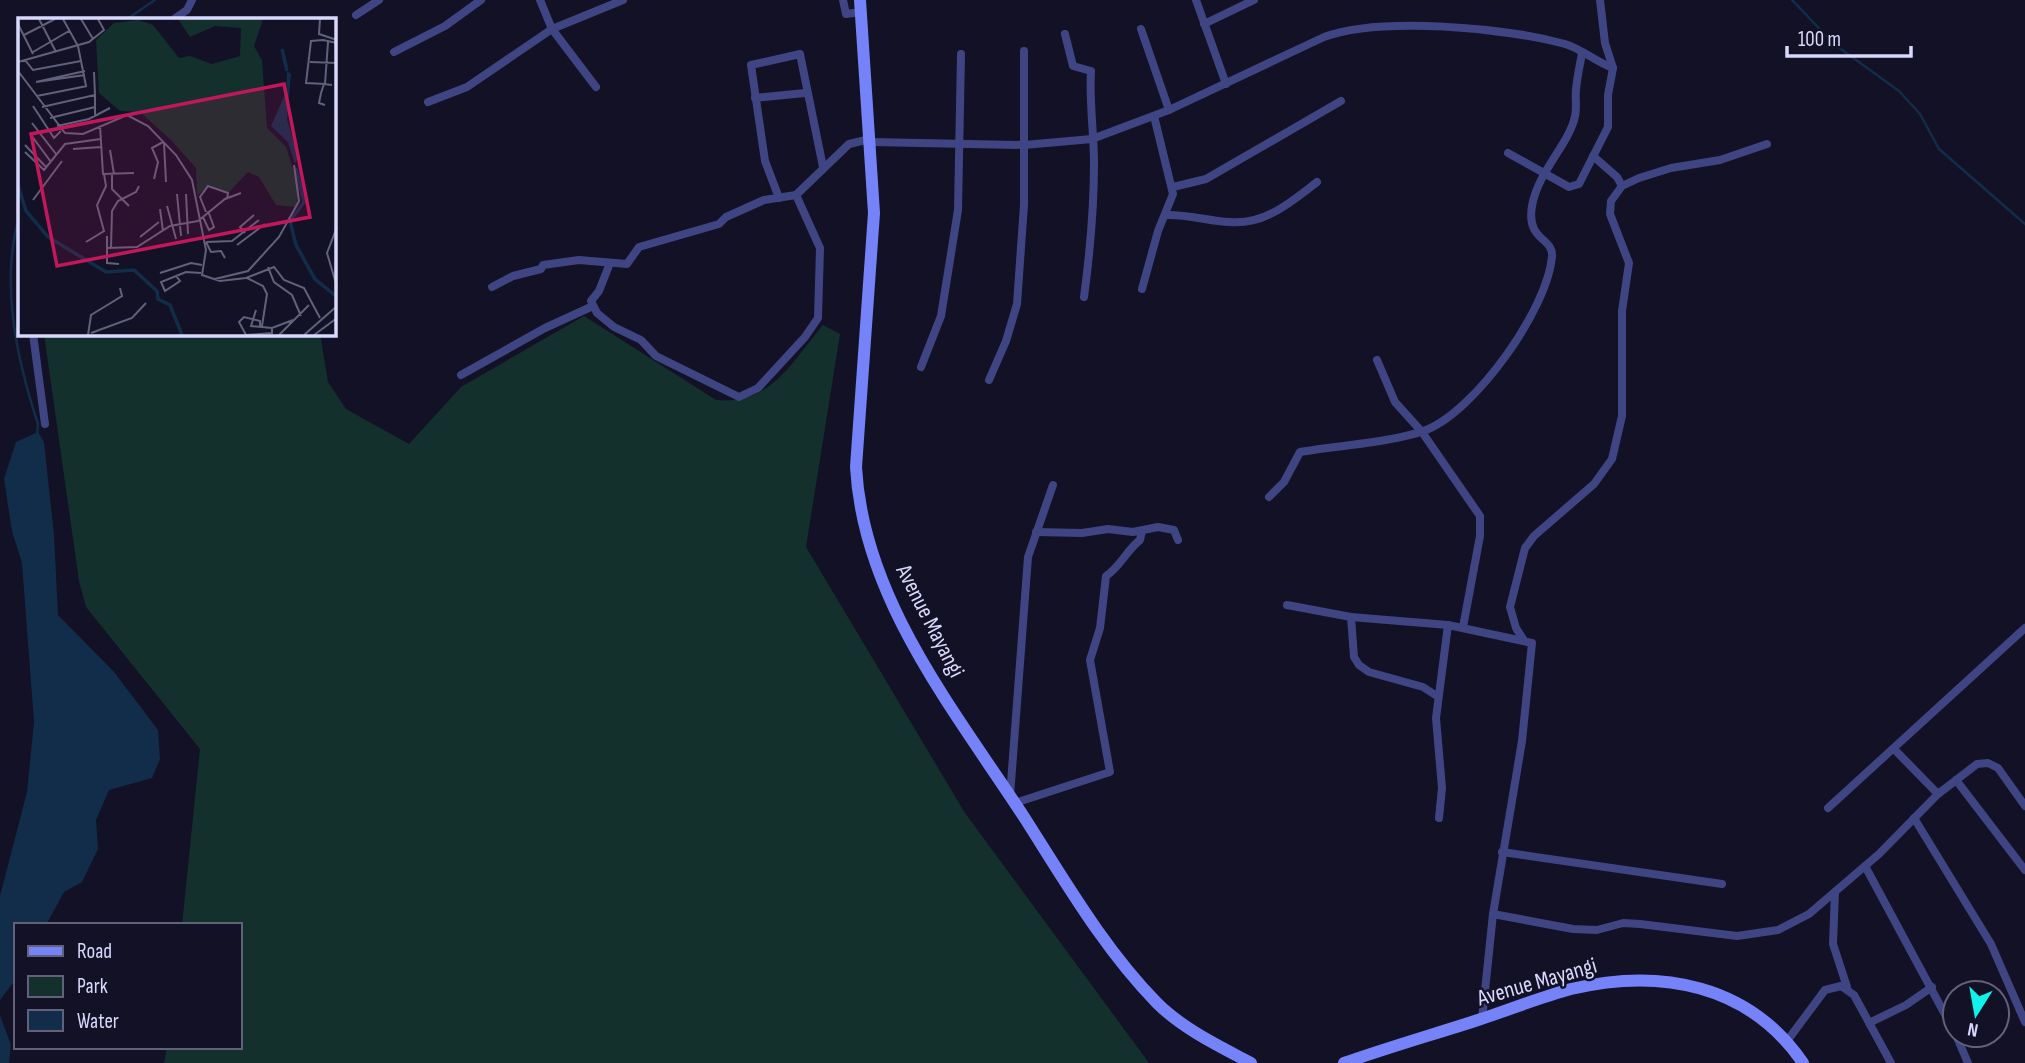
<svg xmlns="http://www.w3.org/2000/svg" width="2025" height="1063" font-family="'Sofia Sans Condensed',sans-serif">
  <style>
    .green { fill: #14302c }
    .water { fill: #122d4a }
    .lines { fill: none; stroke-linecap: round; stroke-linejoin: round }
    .stream { stroke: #122d4a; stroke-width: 2.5 }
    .street { stroke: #3f4582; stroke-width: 8 }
    .secondary { stroke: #7682f7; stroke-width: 12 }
    .labels { text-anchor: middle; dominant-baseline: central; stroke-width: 5; stroke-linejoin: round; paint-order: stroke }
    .street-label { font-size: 23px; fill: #d9d9fd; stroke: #121126 }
    .inset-river { fill: none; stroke: #122d4a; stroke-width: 3.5 }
    .inset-road { fill: none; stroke: #62617c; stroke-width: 2 }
    .view { fill: #c2185b; fill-opacity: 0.15; stroke: #c2185b; stroke-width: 3.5 }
    .inset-edge { fill: none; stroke: #d9d9fd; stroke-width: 3.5 }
  </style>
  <rect width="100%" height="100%" fill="#121126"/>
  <path class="green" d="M584,316L716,400C771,405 791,363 823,325L840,334L806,547L965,813L1149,1063H164L167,1047H240V925H182L200,749L86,607L79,581L44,334H320L328,382L346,409L409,444L461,387Z"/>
  <g class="water">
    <polygon points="38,432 44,442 54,535 58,615 114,672 158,730 160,759 152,778 109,790 96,820 98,849 82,882 64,892 46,925 16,925 16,979 0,1000 0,896 27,792 34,722 22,563 12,531 4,479 16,442"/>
    <polygon points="0,1015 11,1045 9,1063 0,1063"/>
  </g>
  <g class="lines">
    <g class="stream">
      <polyline points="1792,0 1834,44 1899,91 1920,114 1939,149 2025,224"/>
      <polyline points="127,19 155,0"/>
      <path d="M19,217C0,284 17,360 38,424L37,435"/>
    </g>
    <g class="street">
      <polyline points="843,0 846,14 861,12"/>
      <polyline points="1196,0 1226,84"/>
      <polyline points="356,15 379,0"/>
      <polyline points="174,19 187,10 192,0"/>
      <polyline points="1204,24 1254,0"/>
      <polyline points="1141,29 1169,110"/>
      <path d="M1065,34L1073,66L1091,71C1089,102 1094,132 1094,163C1094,208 1090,252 1084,297"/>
      <polyline points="394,52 445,26 481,0"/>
      <polyline points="596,87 552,29 623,0"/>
      <polyline points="755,98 805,93"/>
      <polyline points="428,102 467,87 552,29 540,0"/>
      <path d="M871,142L1024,145L1092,139L1169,110L1324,37C1381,16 1506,28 1565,44C1582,49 1596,62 1613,68"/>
      <polyline points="1508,153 1569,187 1579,184 1608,127 1608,95 1613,68 1605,43 1600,0"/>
      <polyline points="1593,156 1617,177 1622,186"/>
      <polyline points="1173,187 1206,179 1341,101"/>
      <polyline points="779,198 765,161 751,65 800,54 823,167"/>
      <path d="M1165,215C1188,214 1207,221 1230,222C1265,225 1291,202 1317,182"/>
      <polyline points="610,263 599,291 591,301 597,313 614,327 641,340 656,356 739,397 758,388 805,337 818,318 820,248 796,195"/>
      <polyline points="492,287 513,276 541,269 543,265 579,260 627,264 639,247 719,224 726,217 764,200 796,195 849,144 870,139"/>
      <polyline points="1142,289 1158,231 1173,194 1154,116"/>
      <polyline points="33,334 45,424"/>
      <polyline points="1377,360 1395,402 1422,432 1480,516 1480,536 1463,627"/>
      <polyline points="921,367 941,316 958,210 961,54"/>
      <polyline points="461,375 545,328 593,306"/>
      <polyline points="989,380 1006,341 1017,304 1024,205 1024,51"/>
      <path d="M1269,497L1284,482L1300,452C1335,446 1395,442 1426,430C1475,411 1548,309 1552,256C1553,237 1526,241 1532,206C1538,171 1570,143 1575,116C1577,108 1575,98 1576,90C1577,77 1580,65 1582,53"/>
      <polyline points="1036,532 1082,533 1108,529 1133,532 1158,527 1174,530 1178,540"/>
      <polyline points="1287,605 1351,617 1448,625 1532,643 1522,741 1493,914 1482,1019"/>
      <polyline points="1351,617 1354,657 1359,665 1369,672 1423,687 1437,696"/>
      <polyline points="1523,639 1516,628 1510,607 1525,548 1534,536 1594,484 1612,459 1622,416 1622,311 1629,263 1610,214 1611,201 1622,186 1639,178 1671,168 1720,160 1767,144"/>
      <polyline points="1894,749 1938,794"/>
      <polyline points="1956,780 2025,870"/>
      <polyline points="1010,796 1028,557 1053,485"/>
      <path d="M1015,803L1110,772L1090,660L1100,628L1106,576C1120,567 1126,551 1140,540L1142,531"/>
      <polyline points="1828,808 2025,628"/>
      <polyline points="1439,818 1442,788 1436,718 1448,625"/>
      <polyline points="1914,818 1991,944 2025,1022"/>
      <polyline points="1502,852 1722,884"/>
      <polyline points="1865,866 1955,1033"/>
      <polyline points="1835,892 1833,944 1847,987"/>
      <polyline points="1493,914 1573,929 1597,930 1623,923 1640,924 1737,936 1778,930 1809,914 1879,854 1938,794 1977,764 1988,763 1998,768 2025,806"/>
      <polyline points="1869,1023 1906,1005 1932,987"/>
      <polyline points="1956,1035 1968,1063"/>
      <polyline points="1787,1041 1825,990 1841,986 1854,995 1891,1063"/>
    </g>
    <g class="secondary">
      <path d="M860,0L874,213L856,467C863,599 955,711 1024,817C1065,881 1104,949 1157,1003C1183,1029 1219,1046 1251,1063"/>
      <path d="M1344,1063C1389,1047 1435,1034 1481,1019C1511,1009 1541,997 1571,989C1660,968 1749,984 1803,1063"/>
    </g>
  </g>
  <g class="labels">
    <g class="street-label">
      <text transform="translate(930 621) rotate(63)">Avenue Mayangi</text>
      <text transform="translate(1537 982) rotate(-16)">Avenue Mayangi</text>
    </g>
  </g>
  <g transform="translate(18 18)">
    <rect width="318" height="318" fill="#121126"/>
    <path d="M160,1H245L236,28L244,42L249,110L268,129L281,170L278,189L258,187L241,159L230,154L211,174L191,167L179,178L178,150L152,121L122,94L102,93L81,75L78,22L96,5L120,2L135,7L161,40L172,38L194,46L222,38L223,10L197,8L172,19Z" fill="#14302c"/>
    <path d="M269,53L273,56L269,101L280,139L277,146L270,124L253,108L268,74Z" fill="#122d4a"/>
    <path class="inset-river" d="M264,31L269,53M278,150L286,184L272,203L278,227L297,261L319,279M0,167L8,193L30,219L88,254L116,252L139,273L140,281L152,287L164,317"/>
    <path class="inset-road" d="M21,1L38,34M45,1L60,28L68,68M63,1L75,21M302,1L301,16L319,22M0,6L15,36M6,17L37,1M310,24L307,66L288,65L293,23L305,22L319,25M15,34L51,13M7,42L15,52L63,43M0,44L71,24L86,12L80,1M292,44L319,45M0,53L47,115L65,116L109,97L130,108L158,137L174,162L188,232L184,257L202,263L228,260L256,249L266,262L286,270L302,300M67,53L18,64L67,57M19,78L69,68M307,87L301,85L303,75L306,66L314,67M15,88L36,120L43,113M24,89L77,77L76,54M77,99V77M32,100L77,89M14,105L38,136M39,108L71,101L92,90M82,108L85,156L116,155M13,117L33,144M146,125L148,164M7,127L28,149M55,131L83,129M92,132L96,156M7,134L26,152L47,126L83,121M94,156V171L111,188M136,161L140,144L134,130L145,124M159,176L163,218M168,176L170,216M15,182L44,143M149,188L158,221M142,191L145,213M188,194L182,179L190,168L210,175L209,181M185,199L191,212L196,209L190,193M180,203L207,181L223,175M319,209L309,235L319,269M227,215L222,209L236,197M89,218V245L101,246M122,219L141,204M68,224L86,213L79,187L88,168L86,156M188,224L214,223L241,202M188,224L193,234L203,233L207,240M219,227L247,206M89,230L119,229L152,208L180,203M93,230L94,193L100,183L118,174L121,168M250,249L256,264L274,277L283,298M142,255L173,245L184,247M158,258L162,263L147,273L143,264L168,254L183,255M229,260L245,268L249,276L244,308M197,261L230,253L261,219L281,183L276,147M238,292L233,308L254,310L275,302M242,308V303L226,299L221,304L228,317L254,315V310M73,315L114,300L128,285M70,317L73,297L104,278L102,270M261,317L291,287M286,317L319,288M296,317L319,300"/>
    <path class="view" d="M266,66L292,199L39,248L13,116Z"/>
    <rect width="318" height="318" class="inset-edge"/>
  </g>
  <rect x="14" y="923" width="228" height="126" fill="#121126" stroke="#62617c" stroke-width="2"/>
  <rect x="28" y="946" width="35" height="10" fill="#7682f7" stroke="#62617c" stroke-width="2"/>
  <text x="77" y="958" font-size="21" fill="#d9d9fd">Road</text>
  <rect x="28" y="976" width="35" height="21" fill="#14302c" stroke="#62617c" stroke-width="2"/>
  <text x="77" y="993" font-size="21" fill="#d9d9fd">Park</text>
  <rect x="28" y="1010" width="35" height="21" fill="#122d4a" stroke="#62617c" stroke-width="2"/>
  <text x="77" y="1028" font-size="21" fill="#d9d9fd">Water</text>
  <g transform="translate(1976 1014) rotate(191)"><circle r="33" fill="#121126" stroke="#62617c" stroke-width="2"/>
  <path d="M0-5L12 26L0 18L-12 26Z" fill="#11f1ec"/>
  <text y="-10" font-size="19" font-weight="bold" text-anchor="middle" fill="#d9d9fd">N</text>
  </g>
  <path d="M1787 46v10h124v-10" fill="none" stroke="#d9d9fd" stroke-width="3.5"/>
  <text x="1798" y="46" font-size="21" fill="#d9d9fd" stroke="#121126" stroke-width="5" paint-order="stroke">100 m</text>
</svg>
